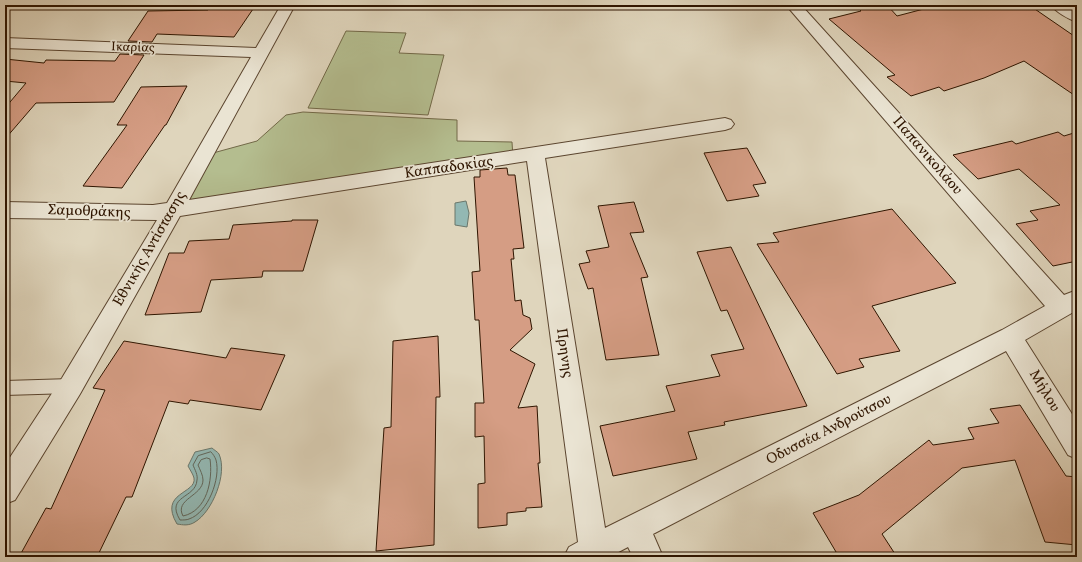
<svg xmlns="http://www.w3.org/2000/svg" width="1082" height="562" font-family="Vollkorn,serif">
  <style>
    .green { fill: #b4bd8f; stroke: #726948 }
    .water { fill: #93b8b3; stroke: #6b776b }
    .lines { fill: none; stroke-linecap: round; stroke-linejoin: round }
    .shore { stroke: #61665a; stroke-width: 1 }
    .building { fill: #d59d84; stroke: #2f1500 }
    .service-casing { stroke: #5b452f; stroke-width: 2 }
    .minor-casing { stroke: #5b452f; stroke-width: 2 }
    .service { fill: #eae4d3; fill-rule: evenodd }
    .minor { fill: #eae4d3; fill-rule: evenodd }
    .labels { text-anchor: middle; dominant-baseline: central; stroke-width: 3.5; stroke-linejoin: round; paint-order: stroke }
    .far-street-label { font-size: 13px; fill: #2f1500; stroke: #eae4d3 }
    .street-label { font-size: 15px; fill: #2f1500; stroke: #eae4d3 }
  </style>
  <rect width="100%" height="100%" fill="#dfd5bc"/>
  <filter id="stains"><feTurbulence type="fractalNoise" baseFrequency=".005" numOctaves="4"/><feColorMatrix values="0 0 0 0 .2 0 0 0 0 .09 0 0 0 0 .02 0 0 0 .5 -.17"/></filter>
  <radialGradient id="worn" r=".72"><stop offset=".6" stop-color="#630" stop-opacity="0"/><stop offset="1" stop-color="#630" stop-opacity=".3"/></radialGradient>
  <g class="green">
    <polygon points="346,31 406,33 399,53 444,55 428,115 308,108"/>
    <polygon points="303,112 457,120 457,141 512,142 513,158 183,212 213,153 257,141 286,115"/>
  </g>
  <g class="water">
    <polygon points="466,201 469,213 467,227 455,225 455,203"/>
    <path d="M212,448C214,450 218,452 219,454C228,474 212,512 195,522C189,526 183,525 177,524C158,492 197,494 194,478C193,474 190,470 188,466L195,452Z"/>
  </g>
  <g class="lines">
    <g class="shore">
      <path d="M211,452C213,454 215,457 216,460C221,478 208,513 189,519C187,520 183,520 180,520C165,495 196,499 197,480C198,475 195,470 193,465L198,456Z"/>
      <path d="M207,458L210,459C213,480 207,511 183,516C174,499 203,496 203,480C203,475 200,470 198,465L201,460Z"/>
    </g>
  </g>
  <g class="building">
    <polygon points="876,5 887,5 897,16 939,5 1029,5 1077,38 1077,97 1024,61 984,78 944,91 939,87 911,96 887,77 895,75 829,19 861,11 857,7"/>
    <polygon points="211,7 253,9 234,37 157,34 152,42 128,41 148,11 208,10"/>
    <polygon points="120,54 144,55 114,102 36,103 5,139 5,108 26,83 5,81 5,59 44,63 46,60 115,61"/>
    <polygon points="187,86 166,125 165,125 122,188 83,186 127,125 117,125 141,87"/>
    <polygon points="1058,132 1064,136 1077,132 1077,261 1053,266 1016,224 1038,220 1030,211 1060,205 1019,169 978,179 953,155 1012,141 1016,144"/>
    <polygon points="747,148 766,183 753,185 759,196 727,201 704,153"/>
    <polygon points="507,168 508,175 515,175 524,248 513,249 514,259 511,259 515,301 521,300 523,315 530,318 532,329 510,350 535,364 518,408 537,406 540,463 538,463 542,507 526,508 526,511 507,513 507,525 478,528 478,484 485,483 484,436 475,437 475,403 484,403 479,320 475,320 472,272 480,271 474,177 480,177 480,170"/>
    <polygon points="634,202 644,232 630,233 648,277 641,278 659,355 606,360 593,288 588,289 579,264 590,262 586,251 609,247 598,206"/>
    <polygon points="892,209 956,283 872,306 900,351 859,359 864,367 837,374 757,244 779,242 773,233"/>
    <polygon points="292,220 318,220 303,271 263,271 262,277 211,280 201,312 145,315 169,253 184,253 189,241 229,239 233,225 292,221"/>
    <polygon points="731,247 807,406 724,422 725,425 688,432 697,459 613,476 600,426 675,411 666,386 720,376 711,355 744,349 727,310 721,311 697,252"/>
    <polygon points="438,336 440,397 436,397 434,545 376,551 384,428 391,427 393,341"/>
    <polygon points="124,341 226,358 231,348 285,355 261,410 190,400 188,404 169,401 132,497 126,497 97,557 19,557 46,508 51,509 105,390 93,388"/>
    <polygon points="1020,405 1066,476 1077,477 1077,545 1045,542 1015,460 962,468 882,534 897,557 839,557 813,513 859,495 929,440 933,445 974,439 968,428 999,423 990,409"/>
  </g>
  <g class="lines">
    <g class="service-casing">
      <polygon id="service" points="71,379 77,381 79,386 77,391 71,393 5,395 5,381"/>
    </g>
    <g class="minor-casing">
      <g id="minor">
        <polygon points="281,5 295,5 189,200 725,118 731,120 734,124 731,128 725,130 545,158 605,528 1002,330 1045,306 786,5 801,5 1064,295 1077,290 1077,310 1025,340 1077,422 1077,459 1068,455 1006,351 653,534 663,557 633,557 628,547 609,557 564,557 569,547 578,542 527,161 180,216 80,394 15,500 5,504 5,465 62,378 157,220 5,218 5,202 153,205 167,203 251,57 5,48 5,38 256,48"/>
        <path d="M1051,5H1068L1077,10V22C1068,19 1056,12 1051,5Z"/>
      </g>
    </g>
    <use href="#service" class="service"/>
    <use href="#minor" class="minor"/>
  </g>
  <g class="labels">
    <g class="far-street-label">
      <text transform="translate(133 48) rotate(2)">Ικαρίας</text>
    </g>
    <g class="street-label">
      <text transform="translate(927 156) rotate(49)">Παπανικολάου</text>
      <text transform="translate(449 168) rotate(-8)">Καππαδοκίας</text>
      <text transform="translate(89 212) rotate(2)">Σαμοθράκης</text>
      <text transform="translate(150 249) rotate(-60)">Εθνικής Αντίστασης</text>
      <text transform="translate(564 353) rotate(82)">Πρηνης</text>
      <text transform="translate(1044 391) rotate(59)">Μήλου</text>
      <text transform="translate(829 430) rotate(-27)">Οδυσσέα Ανδρούτσου</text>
    </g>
  </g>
  <rect width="1082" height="562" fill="none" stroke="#dfd5bc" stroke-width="20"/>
  <rect x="6" y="6" width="1070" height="550" fill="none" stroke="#2f1500" stroke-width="2"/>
  <rect x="10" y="10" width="1062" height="542" fill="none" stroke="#2f1500"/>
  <rect width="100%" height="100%" filter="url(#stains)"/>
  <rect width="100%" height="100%" fill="url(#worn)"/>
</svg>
